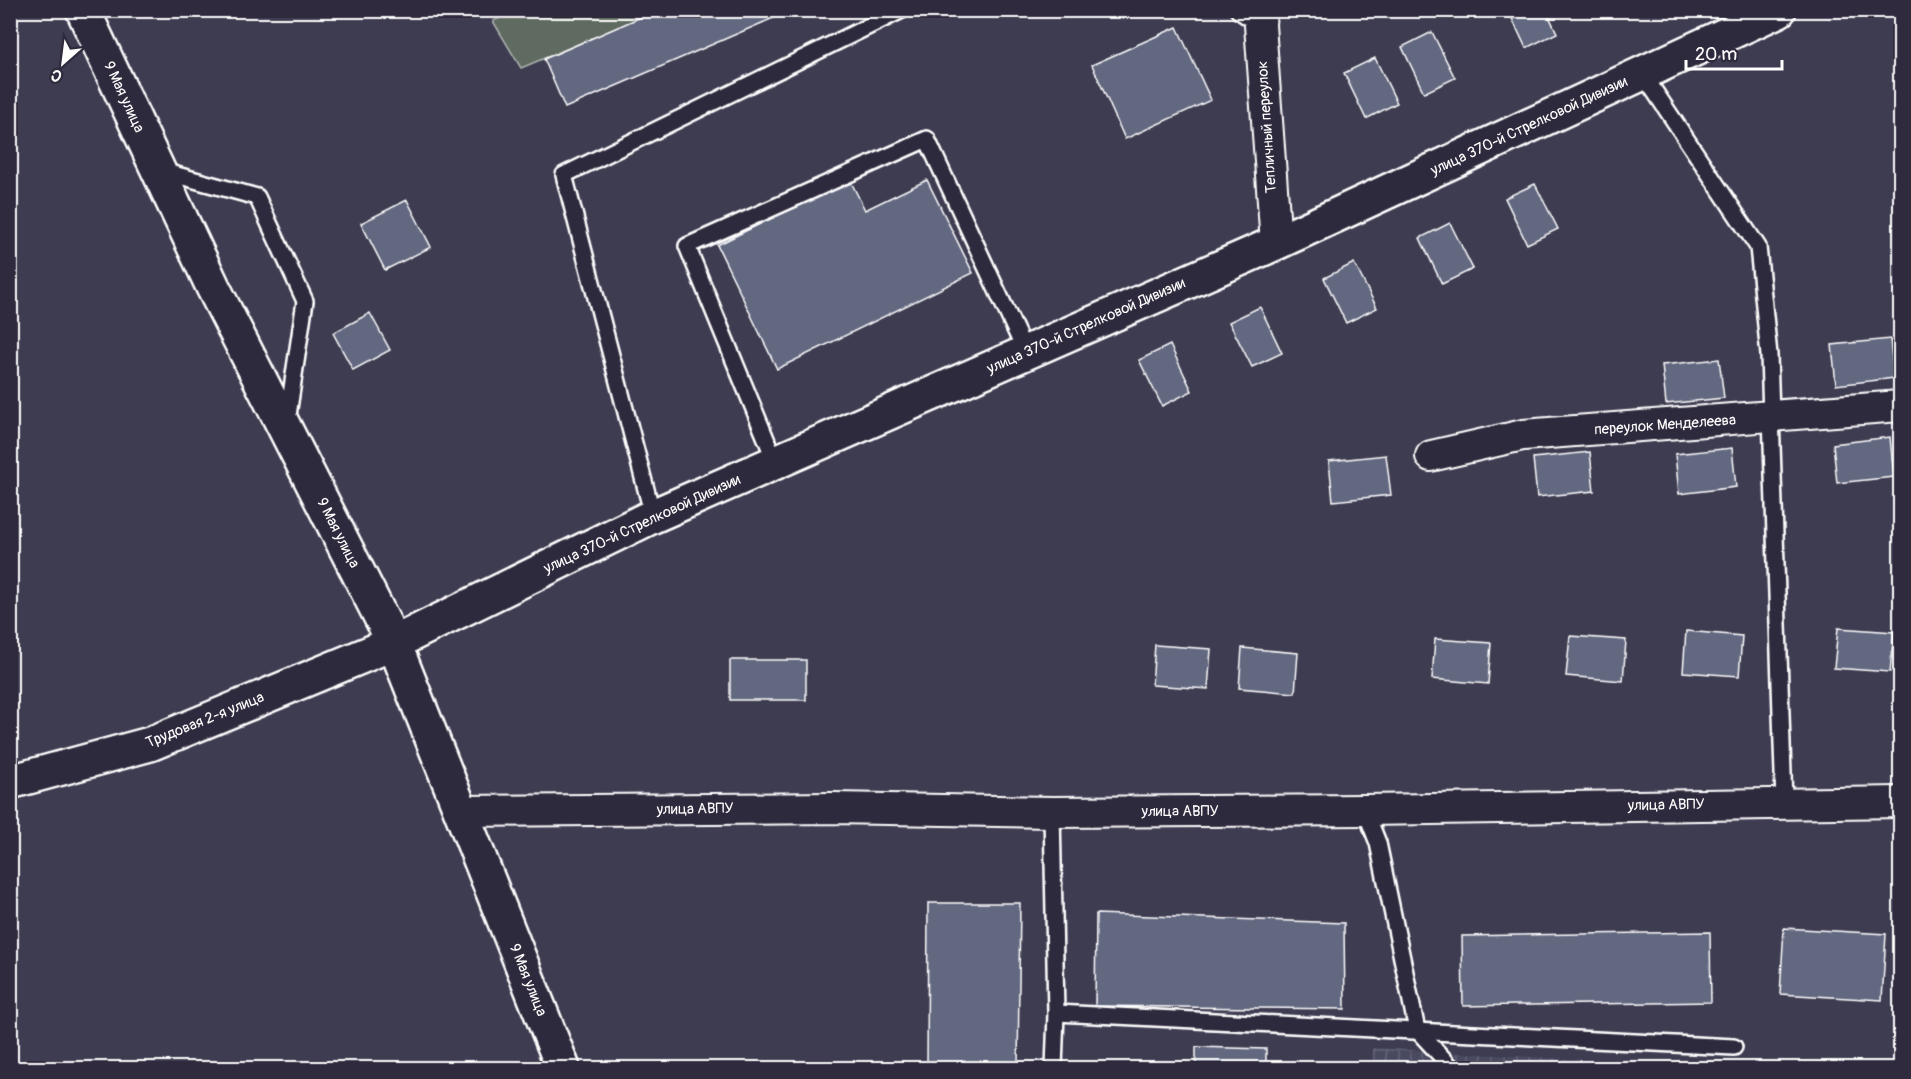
<svg xmlns="http://www.w3.org/2000/svg" width="1911" height="1079" font-family="Pangolin,sans-serif">
  <style>
    .industrial { fill: url(#industrial-grid) }
    .garden { fill: #5e6a60; stroke: #aeb4b0; stroke-width: 1.5 }
    .building { fill: #626780; stroke: #fff; stroke-width: 1.5 }
    .lines { fill: none; stroke-linecap: round; stroke-linejoin: round }
    .service-casing { stroke: #fff; stroke-width: 20 }
    .minor-casing { stroke: #fff; stroke-width: 34 }
    .tertiary-casing { stroke: #fff; stroke-width: 38 }
    .secondary-casing { stroke: #fff; stroke-width: 38 }
    .service { stroke: #2f2a3d; stroke-width: 15 }
    .minor { stroke: #2f2a3d; stroke-width: 30 }
    .tertiary { stroke: #2f2a3d; stroke-width: 33 }
    .secondary { stroke: #2f2a3d; stroke-width: 33 }
    .labels { text-anchor: middle; dominant-baseline: central; stroke-width: 5; stroke-linejoin: round; paint-order: stroke }
    .street-label { font-size: 15px; fill: #fff; stroke: #2f2a3d }
  </style>
  <defs>
    <pattern id="industrial-grid" width="8" height="8" patternUnits="userSpaceOnUse" patternTransform="scale(1.5)"><rect width="8" height="8" fill="#49495f"/><path d="M0 4h8M4 0v8" fill="none" stroke="#646477"/></pattern>
  </defs>
  <rect width="100%" height="100%" fill="#3e3c51"/>
  <filter id="ink" filterUnits="userSpaceOnUse"><feTurbulence type="fractalNoise" baseFrequency=".0167" numOctaves="2"/><feDisplacementMap in="SourceGraphic" scale="12" xChannelSelector="R" yChannelSelector="G"/><feConvolveMatrix kernelMatrix="1 2 1 2 8 2 1 2 1" color-interpolation-filters="sRGB"/></filter>
  <g filter="url(#ink)">
    <polygon class="industrial" points="1372,1048 1639,1063 1639,1068 1373,1068"/>
    <polygon class="garden" points="517,11 657,11 521,68 493,21"/>
    <g class="building">
      <polygon points="657,10 792,10 565,108 544,59"/>
      <polygon points="1508,10 1546,10 1557,33 1526,48"/>
      <polygon points="1177,27 1211,100 1125,139 1092,65"/>
      <polygon points="1432,32 1455,78 1424,93 1402,47"/>
      <polygon points="1375,58 1397,103 1366,119 1344,73"/>
      <polygon points="850,180 865,210 927,180 973,273 777,369 717,245"/>
      <polygon points="1535,184 1558,229 1527,244 1505,198"/>
      <polygon points="407,200 431,247 385,270 361,223"/>
      <polygon points="1450,223 1473,269 1442,284 1420,238"/>
      <polygon points="1354,263 1377,308 1346,323 1324,278"/>
      <polygon points="1260,307 1282,353 1252,367 1229,322"/>
      <polygon points="370,313 390,350 353,370 333,333"/>
      <polygon points="1890,339 1894,378 1836,385 1832,345"/>
      <polygon points="1170,345 1192,391 1162,406 1139,360"/>
      <polygon points="1719,359 1724,398 1666,404 1662,365"/>
      <polygon points="1890,437 1894,477 1837,483 1833,444"/>
      <polygon points="1732,448 1736,487 1679,494 1675,454"/>
      <polygon points="1590,452 1594,491 1537,497 1533,458"/>
      <polygon points="1386,455 1391,495 1333,501 1329,461"/>
      <polygon points="1838,628 1894,632 1890,672 1834,668"/>
      <polygon points="1686,631 1742,636 1739,676 1683,672"/>
      <polygon points="1570,636 1626,640 1623,681 1566,676"/>
      <polygon points="1435,639 1491,643 1488,684 1432,679"/>
      <polygon points="1155,645 1211,649 1208,689 1152,685"/>
      <polygon points="1242,648 1298,653 1295,693 1239,688"/>
      <rect x="730" y="660" width="76" height="40"/>
      <polygon points="928,903 1020,903 1018,1068 927,1068"/>
      <polygon points="1096,914 1344,923 1345,1009 1095,1006"/>
      <polygon points="1784,928 1886,934 1882,1000 1780,994"/>
      <polygon points="1710,932 1711,1002 1463,1006 1462,936"/>
      <polygon points="1196,1047 1266,1049 1266,1068 1196,1068"/>
    </g>
    <g class="lines">
      <g class="service-casing">
        <g id="service">
          <polyline points="1238,10 1260,25"/>
          <polyline points="1643,74 1758,247 1769,355 1784,803"/>
          <polyline points="162,171 257,197 305,301 287,422"/>
          <polyline points="776,463 687,246 927,139 1026,353"/>
          <polyline points="653,516 564,175 902,10"/>
          <polyline points="1365,810 1378,843 1417,1030 1452,1068"/>
          <polyline points="1052,812 1056,1013 1054,1068"/>
          <polyline points="1056,1013 1734,1047"/>
        </g>
      </g>
      <g class="minor-casing">
        <g id="minor">
          <polyline points="1261,10 1260,25 1276,243"/>
          <polyline points="1431,456 1523,435 1900,406"/>
          <polyline points="460,811 833,808 1052,812 1365,810 1900,802"/>
        </g>
      </g>
      <g class="tertiary-casing">
        <polyline id="tertiary" points="10,782 150,744 394,643 653,516 1276,243 1779,10"/>
      </g>
      <g class="secondary-casing">
        <polyline id="secondary" points="83,10 213,287 394,643 563,1068"/>
      </g>
      <use href="#service" class="service"/>
      <use href="#minor" class="minor"/>
      <use href="#tertiary" class="tertiary"/>
      <use href="#secondary" class="secondary"/>
    </g>
  </g>
  <g class="labels">
    <g class="street-label">
      <text transform="translate(124 97) rotate(65)">9 Мая улица</text>
      <text transform="translate(1529 126) rotate(-25)">улица 370-й Стрелковой Дивизии</text>
      <text transform="translate(1267 127) rotate(-94)">Тепличный переулок</text>
      <text transform="translate(1086 326) rotate(-24)">улица 370-й Стрелковой Дивизии</text>
      <text transform="translate(1665 425) rotate(-4)">переулок Менделеева</text>
      <text transform="translate(642 524) rotate(-25)">улица 370-й Стрелковой Дивизии</text>
      <text transform="translate(338 533) rotate(63)">9 Мая улица</text>
      <text transform="translate(205 720) rotate(-22)">Трудовая 2-я улица</text>
      <text transform="translate(1666 805) rotate(-1)">улица АВПУ</text>
      <text transform="translate(695 809) rotate(-1)">улица АВПУ</text>
      <text x="1180" y="811">улица АВПУ</text>
      <text transform="translate(528 980) rotate(68)">9 Мая улица</text>
    </g>
  </g>
  <rect width="1911" height="1079" fill="none" stroke="#2f2a3d" stroke-width="36"/>
  <rect x="18" y="18" width="1875" height="1043" fill="none" stroke="#fff" stroke-width="2" filter="url(#ink)"/>
  <g transform="translate(63 63) rotate(208)" stroke="#2f2a3d" stroke-width="4.5" paint-order="stroke">
  <path d="M0-4.5L10 22L0 15L-10 22Z" fill="#ffffff"/>
  <text y="-9" font-size="16" font-weight="bold" text-anchor="middle" fill="#ffffff">С</text>
  </g>
  <path d="M1686 60v9h96v-9" fill="none" stroke="#ffffff" stroke-width="3"/>
  <text x="1695" y="60" font-size="18" fill="#ffffff" stroke="#2f2a3d" stroke-width="4.5" paint-order="stroke">20 m</text>
</svg>
